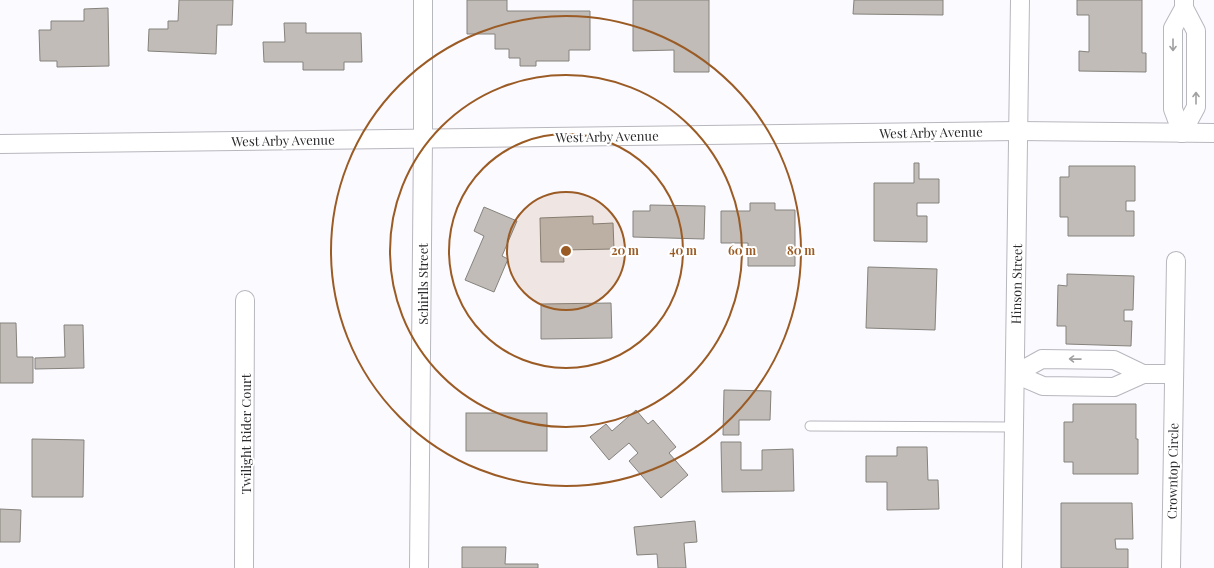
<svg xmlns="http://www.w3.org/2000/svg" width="1214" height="568" font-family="'Playfair Display',serif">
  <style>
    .building { fill: #c1bcb7; stroke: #85827c }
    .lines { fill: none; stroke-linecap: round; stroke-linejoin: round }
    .service-casing { stroke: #b7b7be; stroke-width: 11 }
    .minor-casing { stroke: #b7b7be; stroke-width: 20 }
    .service { stroke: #fff; stroke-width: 9 }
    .minor { stroke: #fff; stroke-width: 18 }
    .oneway { stroke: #a0a0a1 }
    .ring { fill: none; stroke: #9b5b24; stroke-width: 2 }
    .labels { text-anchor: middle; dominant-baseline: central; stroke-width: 4; stroke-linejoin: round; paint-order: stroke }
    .street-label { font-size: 13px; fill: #2b2b2e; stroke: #fff }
    .centre { fill: #9b5b24; stroke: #fff; stroke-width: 2 }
    .ring-label { font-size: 12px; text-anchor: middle; font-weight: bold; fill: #9b5b24; stroke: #fff; stroke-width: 4; stroke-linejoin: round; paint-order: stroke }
  </style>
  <rect width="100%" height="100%" fill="#fbfaff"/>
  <g class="building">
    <polygon points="179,0 233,0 232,25 217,25 216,54 148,51 149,29 168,29 168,21 178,21"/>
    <polygon points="467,0 507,0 507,11 590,11 590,50 569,50 569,61 536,61 536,66 520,66 520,58 509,58 509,49 495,49 495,34 467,34"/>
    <polygon points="633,0 709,0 709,72 674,72 674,50 633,51"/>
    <polygon points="854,0 943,0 943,15 853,14"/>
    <polygon points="1077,0 1142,0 1142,53 1146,53 1146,72 1079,71 1079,51 1089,52 1089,15 1077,15"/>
    <polygon points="108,8 109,66 57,67 57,61 40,61 39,30 51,30 51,21 84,21 84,9"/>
    <polygon points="284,23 306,23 306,33 361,33 362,62 344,62 344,70 303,70 303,62 264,62 263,42 285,42"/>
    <polygon points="914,163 919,163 919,179 939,179 939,203 917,203 917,216 927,216 927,242 874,241 874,183 914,183"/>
    <polygon points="1069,166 1135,166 1135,201 1126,201 1126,211 1134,211 1134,236 1068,236 1068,217 1060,217 1060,177 1069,177"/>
    <polygon points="750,203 775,203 775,210 795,210 795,266 748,266 748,243 721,243 721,211 750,211"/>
    <polygon points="650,205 705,206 704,239 633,237 633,211 650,211"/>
    <polygon points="484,207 517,221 502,256 508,259 494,292 465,280 484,236 474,231"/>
    <polygon points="593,216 593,224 613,223 614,249 563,250 564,262 541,262 540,218"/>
    <polygon points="868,267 937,269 935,330 866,328"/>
    <polygon points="1067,274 1134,276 1133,310 1124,310 1124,321 1132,321 1131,346 1066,344 1066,326 1057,326 1058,285 1067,286"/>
    <polygon points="611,303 612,338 541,339 541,304"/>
    <polygon points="0,323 16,323 17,357 33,357 33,383 0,383"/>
    <polygon points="64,325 83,325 84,368 35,369 35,358 65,357"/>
    <polygon points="724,390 771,391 770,420 739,420 739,435 723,435"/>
    <polygon points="1073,404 1136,404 1136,439 1138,439 1138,474 1073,474 1073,462 1064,462 1064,422 1073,422"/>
    <polygon points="636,410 648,424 653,420 676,447 669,453 688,475 661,498 629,461 638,453 629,443 609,460 590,437 606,424 612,431"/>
    <rect x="466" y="413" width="81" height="38"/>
    <polygon points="32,439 84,440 83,497 32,497"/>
    <polygon points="721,442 741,442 741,470 762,470 762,450 793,449 794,491 722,492"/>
    <polygon points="897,447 927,447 928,480 938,480 939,509 887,510 887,482 866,482 866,456 897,456"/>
    <polygon points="1061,503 1132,503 1133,539 1115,539 1116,549 1128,549 1128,568 1061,568"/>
    <polygon points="0,509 21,510 20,542 0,542"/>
    <polygon points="695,521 697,542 684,543 686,568 658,568 657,554 637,555 634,527"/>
    <polygon points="462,547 506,547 505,564 538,564 538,568 462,568"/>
  </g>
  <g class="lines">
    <g class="service-casing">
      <polyline id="service" points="810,426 1014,427"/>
    </g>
    <g class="minor-casing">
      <g id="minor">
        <polyline points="1182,133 1173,109 1173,28 1184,8 1184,0"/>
        <polyline points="1182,133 1196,107 1196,31 1184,8"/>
        <polyline points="0,144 1018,131 1214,133"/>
        <polyline points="1015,374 1043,386 1114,387 1143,374 1174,374"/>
        <polyline points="1015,374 1042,359 1114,360 1143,374"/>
        <polyline points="244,568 245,300"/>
        <polyline points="419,568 423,139 423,0"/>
        <polyline points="1012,568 1020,0"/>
        <polyline points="1171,568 1176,261"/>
      </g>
    </g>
    <use href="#service" class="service"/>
    <use href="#minor" class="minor"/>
  </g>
  <defs><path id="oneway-shaft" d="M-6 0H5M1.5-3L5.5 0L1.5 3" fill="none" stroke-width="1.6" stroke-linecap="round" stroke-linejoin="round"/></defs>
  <g class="oneway">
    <use href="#oneway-shaft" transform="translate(1173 45) rotate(90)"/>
    <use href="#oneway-shaft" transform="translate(1196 98) rotate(-90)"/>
    <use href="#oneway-shaft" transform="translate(1075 359) rotate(-179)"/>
  </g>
  <circle cx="566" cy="251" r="59" fill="#9b5b24" fill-opacity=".12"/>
  <g class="ring">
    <circle cx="566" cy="251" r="59"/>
    <circle cx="566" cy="251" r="117"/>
    <circle cx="566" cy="251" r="176"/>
    <circle cx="566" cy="251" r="235"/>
  </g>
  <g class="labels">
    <g class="street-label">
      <text transform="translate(931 132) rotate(-1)">West Arby Avenue</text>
      <text transform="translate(607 136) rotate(-1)">West Arby Avenue</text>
      <text transform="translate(283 140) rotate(-1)">West Arby Avenue</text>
      <text transform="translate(422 284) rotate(-90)">Schirlls Street</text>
      <text transform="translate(1016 284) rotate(-89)">Hinson Street</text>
      <text transform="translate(245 434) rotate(-90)">Twilight Rider Court</text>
      <text transform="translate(1172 471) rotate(-89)">Crowntop Circle</text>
    </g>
  </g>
  <circle cx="566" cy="251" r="6" class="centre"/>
  <g class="ring-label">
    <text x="625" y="255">20 m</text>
    <text x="683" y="255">40 m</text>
    <text x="742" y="255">60 m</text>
    <text x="801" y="255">80 m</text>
  </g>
</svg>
